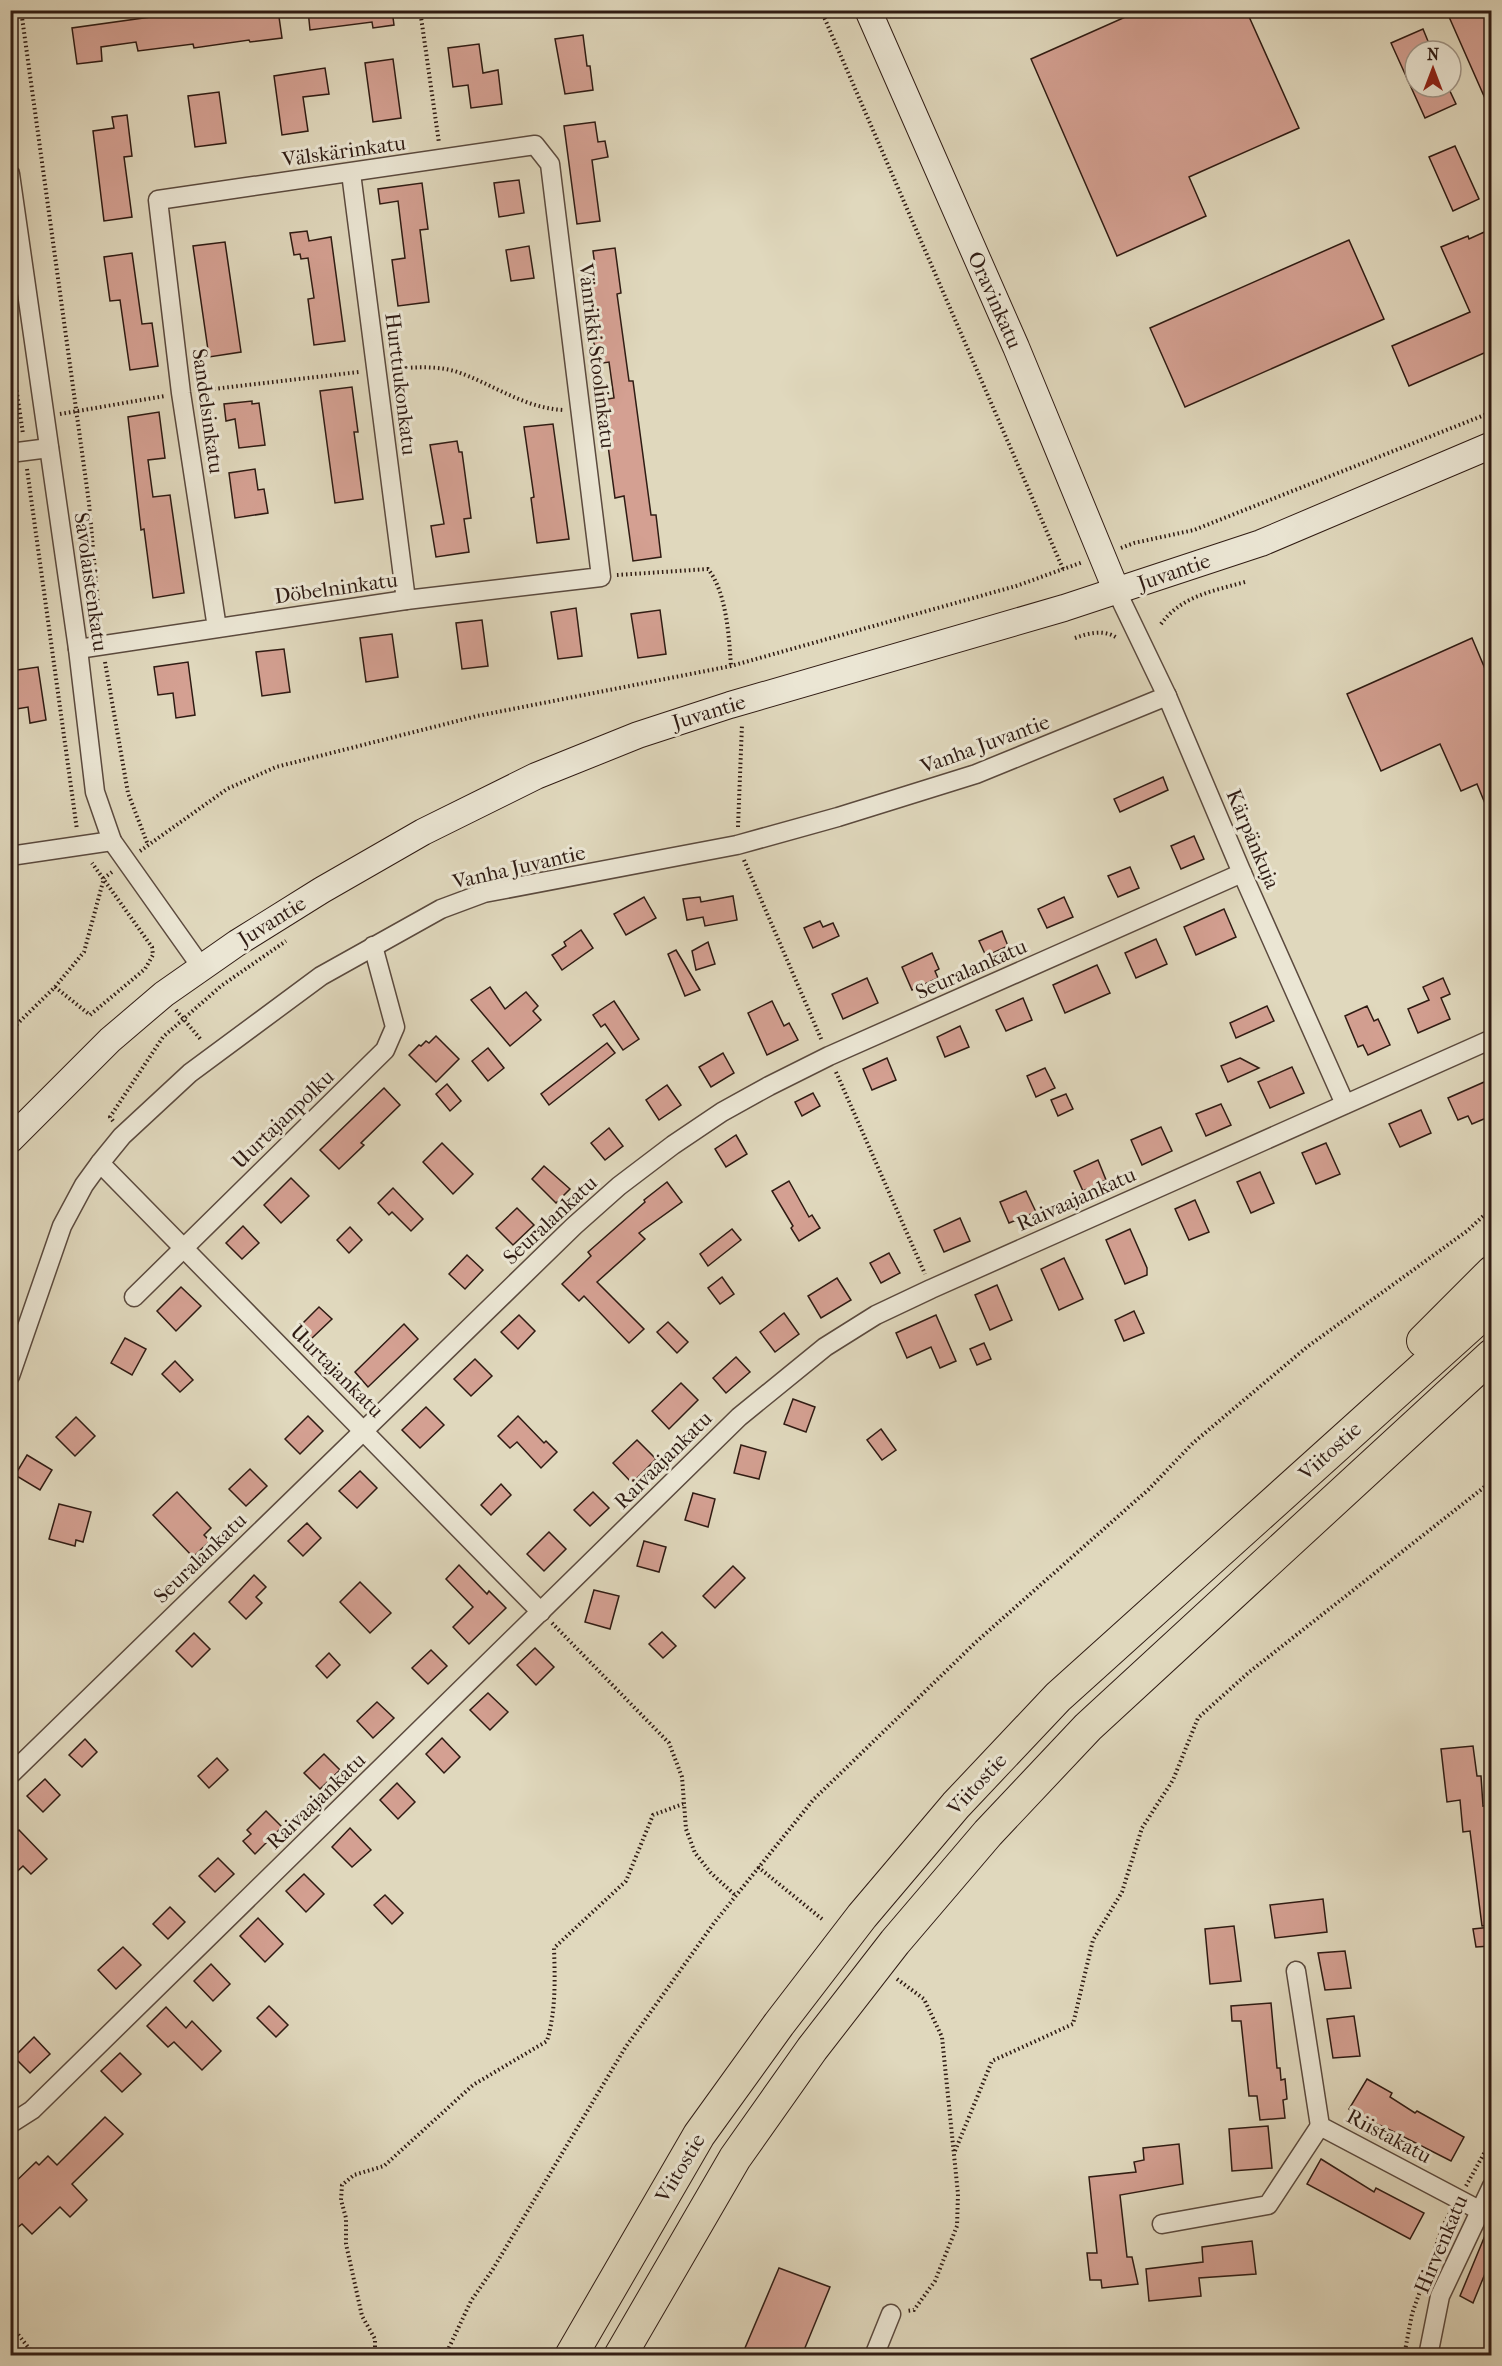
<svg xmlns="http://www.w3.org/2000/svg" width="1502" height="2366" font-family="'IM FELL French Canon',serif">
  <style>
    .building { fill: #d4a092; stroke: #2f1b13; stroke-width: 1.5 }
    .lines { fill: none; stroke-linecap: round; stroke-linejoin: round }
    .street-casing { stroke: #5b4a3e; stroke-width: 21 }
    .secondary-casing { stroke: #2f1b13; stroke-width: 28 }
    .highway-casing { stroke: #2f1b13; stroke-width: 34 }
    .path { stroke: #2f1b13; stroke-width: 4; stroke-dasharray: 1.5 3; stroke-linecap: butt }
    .street { stroke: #ebe6d4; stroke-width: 18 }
    .secondary { stroke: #ebe6d4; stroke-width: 26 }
    .highway { stroke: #e0d8bd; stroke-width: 32 }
    .labels { text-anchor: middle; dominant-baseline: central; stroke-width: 6; stroke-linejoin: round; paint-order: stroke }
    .street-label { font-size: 21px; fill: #2f1b13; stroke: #ebe6d4 }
  </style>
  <rect width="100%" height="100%" fill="#e0d8bd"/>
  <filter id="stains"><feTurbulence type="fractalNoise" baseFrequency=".00333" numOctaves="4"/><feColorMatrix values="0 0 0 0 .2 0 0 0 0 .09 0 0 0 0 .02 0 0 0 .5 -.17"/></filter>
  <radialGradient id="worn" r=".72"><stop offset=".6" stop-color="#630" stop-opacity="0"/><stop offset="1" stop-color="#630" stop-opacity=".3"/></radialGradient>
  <g class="building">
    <polygon points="201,10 278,10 282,38 250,42 249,40 194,48 193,44 138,51 136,42 101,47 102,61 77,64 72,28"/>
    <polygon points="308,10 392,10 394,25 373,28 372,22 310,30"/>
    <polygon points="1141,10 1246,10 1299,128 1189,177 1206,216 1117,256 1031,59"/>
    <polygon points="1446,10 1485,10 1491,25 1491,112"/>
    <polygon points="1423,29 1432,51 1415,51 1415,87 1448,87 1456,104 1425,118 1391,43"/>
    <polygon points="583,35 587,66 590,66 593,90 565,94 555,39"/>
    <polygon points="479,44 483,73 498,70 502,104 471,108 468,85 453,87 448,48"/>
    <polygon points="393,59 401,118 373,122 365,63"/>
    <polygon points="325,68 329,94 303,97 308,131 282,135 274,76"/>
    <polygon points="219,92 226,143 195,147 188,96"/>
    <polygon points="127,115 132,156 124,157 132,217 104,221 93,131 114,128 112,117"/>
    <polygon points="595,122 598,142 605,141 608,157 592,160 600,221 577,224 564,126"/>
    <polygon points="1455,146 1479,199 1453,211 1429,157"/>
    <polygon points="519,180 524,213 499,217 494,183"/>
    <polygon points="422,183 428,229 420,230 429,302 398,306 392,260 405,258 398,201 380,204 378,189"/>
    <polygon points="1491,229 1491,350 1409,386 1392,346 1470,312 1441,247 1468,236 1469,239"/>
    <polygon points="307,231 309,241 331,237 345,341 314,345 308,299 314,298 308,258 301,259 300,254 294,255 290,233"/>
    <polygon points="1349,240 1384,319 1185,407 1150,328"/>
    <polygon points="225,242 241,352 209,357 193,246"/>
    <polygon points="529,246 534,278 511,281 506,250"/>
    <polygon points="615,248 621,293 617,294 629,381 633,381 651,515 656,515 661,557 633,561 624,496 615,498 602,400 614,398 609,362 597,364 583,267 595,266 593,251"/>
    <polygon points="132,253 142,324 152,323 158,366 130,370 120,300 110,301 104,257"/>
    <polygon points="352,387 358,432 354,432 363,499 335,503 320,391"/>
    <polygon points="252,401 252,404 259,403 265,445 239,448 235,419 226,421 224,404"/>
    <polygon points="159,412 165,458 148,460 153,497 170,495 184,593 153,598 144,529 141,530 128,417"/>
    <polygon points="553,424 569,539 537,543 531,498 534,497 524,427"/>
    <polygon points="457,441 459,452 462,452 471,518 464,519 469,552 436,557 431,526 444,524 430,445"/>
    <polygon points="255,469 258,490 264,489 268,513 235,518 229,473"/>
    <polygon points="576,608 582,656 558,659 551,612"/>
    <polygon points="660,610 666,654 638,658 631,614"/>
    <polygon points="482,620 488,666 462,669 456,623"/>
    <polygon points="392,634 398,677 366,682 360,638"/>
    <polygon points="1472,638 1491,683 1491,818 1477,784 1461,791 1440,744 1381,771 1347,694"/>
    <polygon points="284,649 290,692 262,696 256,652"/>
    <polygon points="188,662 195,715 176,718 173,693 158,695 154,667"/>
    <polygon points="38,667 46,720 30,723 28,707 10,710 10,671"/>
    <polygon points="1163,777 1168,790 1120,812 1114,799"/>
    <polygon points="1194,836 1204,859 1181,869 1171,846"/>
    <polygon points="1130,867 1139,888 1118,897 1108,876"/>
    <polygon points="733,896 737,920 705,926 703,917 687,920 683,899 700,897 701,902"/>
    <polygon points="644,897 656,918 626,935 614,914"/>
    <polygon points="1064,897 1073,917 1047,928 1038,909"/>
    <polygon points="1224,909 1236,937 1196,955 1184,927"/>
    <polygon points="820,921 823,927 833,923 839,936 813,948 804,928"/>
    <polygon points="581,930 593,948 562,970 552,955 566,946 564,942"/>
    <polygon points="1002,931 1008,946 986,956 979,941"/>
    <polygon points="1156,939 1167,964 1136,978 1125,953"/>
    <polygon points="708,942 715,964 696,970 692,951"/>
    <polygon points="676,950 700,990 685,996 668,954"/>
    <polygon points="932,953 939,969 935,971 938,978 912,990 902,967"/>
    <polygon points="1097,965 1110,993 1065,1013 1053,985"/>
    <polygon points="867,978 878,1003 843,1019 832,994"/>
    <polygon points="1443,978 1450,994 1441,998 1450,1019 1418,1033 1408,1009 1429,1000 1423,987"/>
    <polygon points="490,987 505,1009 526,992 538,1006 533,1011 541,1020 510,1046 471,1000"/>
    <polygon points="1023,998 1032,1020 1006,1031 996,1010"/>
    <polygon points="614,1001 639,1039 623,1050 605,1024 601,1027 593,1015"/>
    <polygon points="772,1001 784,1026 789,1023 798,1040 767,1055 748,1013"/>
    <polygon points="1267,1006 1274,1021 1236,1038 1230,1023"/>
    <polygon points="1367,1006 1374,1021 1378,1019 1390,1045 1368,1055 1363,1045 1358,1047 1345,1016"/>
    <polygon points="960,1026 969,1047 945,1057 937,1037"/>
    <polygon points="436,1036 459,1059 436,1082 409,1055 419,1045 421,1046 426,1041 429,1043"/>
    <polygon points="607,1043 615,1053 549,1105 541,1094"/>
    <polygon points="488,1048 504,1068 488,1081 472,1061"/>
    <polygon points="723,1053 734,1073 711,1087 699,1067"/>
    <polygon points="887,1058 896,1080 872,1090 863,1069"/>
    <polygon points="1240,1058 1259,1068 1228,1082 1221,1066"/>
    <polygon points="1292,1067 1304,1093 1270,1108 1258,1082"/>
    <polygon points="1045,1068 1055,1088 1036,1097 1027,1076"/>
    <polygon points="1491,1079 1491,1116 1472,1124 1468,1116 1458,1120 1448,1098"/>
    <polygon points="447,1084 461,1101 450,1111 436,1094"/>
    <polygon points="667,1085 681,1105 659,1120 646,1100"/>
    <polygon points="384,1088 400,1105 361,1143 364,1145 339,1169 320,1150"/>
    <polygon points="813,1093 820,1106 802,1116 795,1102"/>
    <polygon points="1066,1094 1073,1109 1058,1116 1051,1100"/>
    <polygon points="1221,1104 1231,1125 1206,1136 1196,1114"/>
    <polygon points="1421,1110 1431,1133 1400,1147 1389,1124"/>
    <polygon points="1161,1127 1172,1151 1142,1165 1131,1140"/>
    <polygon points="609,1128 623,1146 605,1160 591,1143"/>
    <polygon points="736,1135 747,1154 726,1167 715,1149"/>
    <polygon points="442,1143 473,1174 453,1194 423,1162"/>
    <polygon points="1326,1143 1340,1174 1316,1184 1302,1153"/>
    <polygon points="1098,1160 1106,1180 1083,1191 1074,1171"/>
    <polygon points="544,1166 570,1189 556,1203 532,1179"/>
    <polygon points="1260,1172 1274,1203 1251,1213 1237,1182"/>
    <polygon points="291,1178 309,1196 281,1223 264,1205"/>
    <polygon points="789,1181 809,1217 812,1215 820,1228 799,1241 791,1228 793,1226 772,1191"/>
    <polygon points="667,1182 682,1202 639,1233 645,1239 597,1282 644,1329 629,1343 584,1296 579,1301 562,1284 591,1256 588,1252 645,1202 644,1200"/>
    <polygon points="393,1188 423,1219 411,1231 392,1212 389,1215 378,1203"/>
    <polygon points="1026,1191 1036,1212 1009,1223 1000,1202"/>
    <polygon points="1195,1200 1209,1232 1189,1240 1175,1209"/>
    <polygon points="517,1208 534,1225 513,1245 496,1228"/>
    <polygon points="960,1218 970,1241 944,1252 934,1230"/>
    <polygon points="243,1226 259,1243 242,1259 226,1243"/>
    <polygon points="350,1227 362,1240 349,1253 337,1240"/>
    <polygon points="732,1229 741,1240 708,1266 700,1254"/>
    <polygon points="1130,1229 1147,1268 1147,1275 1125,1284 1106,1240"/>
    <polygon points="889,1253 900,1273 881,1283 870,1263"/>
    <polygon points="467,1255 483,1270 465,1289 449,1274"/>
    <polygon points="1064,1258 1083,1299 1059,1310 1041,1269"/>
    <polygon points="722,1277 734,1294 720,1304 708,1288"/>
    <polygon points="837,1278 851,1300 821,1318 808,1296"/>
    <polygon points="997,1285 1012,1320 990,1330 975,1295"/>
    <polygon points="181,1287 201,1306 176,1331 157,1311"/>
    <polygon points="319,1307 332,1319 311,1339 299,1327"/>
    <polygon points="1134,1311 1144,1333 1124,1341 1115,1320"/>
    <polygon points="784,1313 799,1334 775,1352 760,1332"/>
    <polygon points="519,1315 535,1331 518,1349 501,1332"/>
    <polygon points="936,1315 956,1361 940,1368 931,1347 907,1358 896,1333"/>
    <polygon points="668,1322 688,1342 677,1353 657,1332"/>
    <polygon points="404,1324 418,1339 368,1387 355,1372"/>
    <polygon points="125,1338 146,1349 132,1375 111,1363"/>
    <polygon points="984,1343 991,1359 977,1365 970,1349"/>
    <polygon points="736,1357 750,1372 726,1393 713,1378"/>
    <polygon points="475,1359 492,1376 471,1396 454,1379"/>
    <polygon points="175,1361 193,1380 180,1392 162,1374"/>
    <polygon points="681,1383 698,1400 669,1429 652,1411"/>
    <polygon points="793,1399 815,1407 806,1432 784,1424"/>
    <polygon points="426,1407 444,1425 420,1448 402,1430"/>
    <polygon points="308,1416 323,1431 300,1454 285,1439"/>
    <polygon points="518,1416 544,1443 546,1441 557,1452 541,1468 517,1442 510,1448 498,1436"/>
    <polygon points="76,1417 95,1436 75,1456 56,1437"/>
    <polygon points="881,1429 896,1450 882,1460 867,1440"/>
    <polygon points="637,1440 656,1459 632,1483 613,1463"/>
    <polygon points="741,1445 766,1452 759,1479 734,1473"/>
    <polygon points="27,1455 52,1470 40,1490 15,1475"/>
    <polygon points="250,1469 267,1486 246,1506 229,1489"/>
    <polygon points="360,1471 377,1488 357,1508 339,1491"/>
    <polygon points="501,1484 511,1495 491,1515 481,1505"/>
    <polygon points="177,1492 211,1528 204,1535 210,1541 193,1557 153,1515"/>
    <polygon points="593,1492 609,1508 590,1526 574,1510"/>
    <polygon points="693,1493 715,1499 708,1527 685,1520"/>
    <polygon points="59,1504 91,1512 83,1542 76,1540 75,1546 49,1539"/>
    <polygon points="307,1523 321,1538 303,1556 288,1541"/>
    <polygon points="549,1532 566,1549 544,1571 527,1554"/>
    <polygon points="644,1541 666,1547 659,1572 637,1566"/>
    <polygon points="459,1565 487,1594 489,1591 506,1608 469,1644 453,1627 473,1607 446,1579"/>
    <polygon points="733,1566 745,1578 715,1608 703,1596"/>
    <polygon points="254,1575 266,1587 256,1597 262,1603 246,1619 229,1602"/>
    <polygon points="360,1582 391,1613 370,1633 340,1602"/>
    <polygon points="594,1590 619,1596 610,1629 585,1622"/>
    <polygon points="662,1632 676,1646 663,1658 649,1644"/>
    <polygon points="194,1633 210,1649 192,1667 176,1651"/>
    <polygon points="535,1648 554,1667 536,1685 517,1665"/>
    <polygon points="431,1650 447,1666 428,1684 412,1668"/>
    <polygon points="329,1653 340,1665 327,1678 316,1666"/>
    <polygon points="488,1693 508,1712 490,1730 470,1710"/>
    <polygon points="377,1702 394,1718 373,1738 357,1721"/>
    <polygon points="442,1738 460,1757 444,1773 426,1754"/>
    <polygon points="85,1739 97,1752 82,1767 69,1755"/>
    <polygon points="1473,1746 1477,1776 1481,1776 1483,1806 1489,1805 1491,1813 1491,1925 1482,1926 1470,1831 1463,1832 1460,1800 1447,1802 1441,1749"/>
    <polygon points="324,1754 340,1770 320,1789 304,1773"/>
    <polygon points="217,1758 228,1770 209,1788 198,1776"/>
    <polygon points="45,1779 60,1795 43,1812 27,1796"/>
    <polygon points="397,1783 415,1802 398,1819 380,1800"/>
    <polygon points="266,1811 282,1827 255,1854 243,1841 251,1834 247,1830"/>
    <polygon points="350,1828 371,1850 352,1867 332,1847"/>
    <polygon points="19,1830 47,1859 31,1874 23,1866 10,1878 10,1838"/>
    <polygon points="218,1858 234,1874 215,1892 199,1876"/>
    <polygon points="304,1874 324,1894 306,1912 286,1891"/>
    <polygon points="385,1895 403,1913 392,1924 374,1905"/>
    <polygon points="1323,1899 1327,1932 1275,1938 1270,1905"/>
    <polygon points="170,1907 185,1922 168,1939 153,1924"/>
    <polygon points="258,1918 283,1944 265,1962 240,1936"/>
    <polygon points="1234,1926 1241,1981 1210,1984 1205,1929"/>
    <polygon points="1491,1927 1491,1946 1476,1947 1473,1929"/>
    <polygon points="123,1947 141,1965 116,1989 98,1970"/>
    <polygon points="1345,1951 1351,1988 1325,1990 1318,1953"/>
    <polygon points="211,1964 230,1984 213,2001 194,1981"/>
    <polygon points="1271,2003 1277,2068 1280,2068 1281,2080 1285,2079 1287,2099 1283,2100 1285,2118 1260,2120 1257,2096 1249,2096 1241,2021 1232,2021 1231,2006"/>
    <polygon points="269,2006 288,2025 276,2037 257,2018"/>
    <polygon points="166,2007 186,2028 192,2021 221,2051 202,2070 174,2042 168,2047 147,2026"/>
    <polygon points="1354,2016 1360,2056 1333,2058 1327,2019"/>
    <polygon points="34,2037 50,2054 30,2073 14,2057"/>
    <polygon points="120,2053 141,2074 122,2092 101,2071"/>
    <polygon points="1367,2079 1392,2093 1390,2097 1415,2113 1417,2111 1464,2137 1451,2161 1392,2131 1375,2123 1374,2125 1349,2109"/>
    <polygon points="105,2117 123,2134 72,2184 87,2200 70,2217 60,2207 32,2234 22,2224 18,2227 10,2219 10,2187 36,2162 39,2165 48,2156 57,2165"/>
    <polygon points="1268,2126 1272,2168 1232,2171 1229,2129"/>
    <polygon points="1179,2144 1183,2184 1120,2195 1127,2257 1132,2257 1138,2284 1102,2288 1101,2280 1090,2280 1087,2253 1097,2253 1089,2177 1136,2172 1134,2162 1144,2160 1143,2148"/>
    <polygon points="1321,2159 1374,2192 1376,2188 1424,2213 1410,2239 1307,2184"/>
    <polygon points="1491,2221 1491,2259 1473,2303 1460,2296"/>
    <polygon points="1252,2241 1256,2274 1199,2278 1201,2296 1149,2301 1146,2269 1203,2262 1202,2247"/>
    <polygon points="779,2268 830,2287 802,2355 742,2355"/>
  </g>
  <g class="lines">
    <g class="street-casing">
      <g id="street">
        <polyline points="351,173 406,600"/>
        <polyline points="10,174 78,649 95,792 112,841 202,968"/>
        <polyline points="10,453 49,448"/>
        <polyline points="1117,592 1167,696 1242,873 1345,1104"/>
        <polyline points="78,649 406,600 601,577 550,164 535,145 158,200 181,393 217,628"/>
        <polyline points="10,856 112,841"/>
        <polyline points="100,1163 541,1612"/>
        <polyline points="134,1297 385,1050 395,1027 373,946"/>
        <polyline points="10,1376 62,1226 84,1185 100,1163 122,1136 190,1073 321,976 441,909 484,893 737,845 838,817 976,774 1167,696"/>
        <polyline points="10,1775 574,1226 619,1186 673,1145 722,1112 769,1086 829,1056 1242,873"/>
        <polyline points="1296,1971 1320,2126 1479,2210"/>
        <polyline points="10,2124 32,2110 739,1417 825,1347 876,1315 931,1289 1492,1039"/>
        <polyline points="1162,2224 1268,2205 1320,2126"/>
        <polyline points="874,2356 891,2314"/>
        <polyline points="1428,2356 1440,2296 1492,2186"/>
      </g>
    </g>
    <g class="secondary-casing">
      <g id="secondary">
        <polyline points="868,10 1016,347 1117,592"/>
        <polyline points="10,1140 110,1040 164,994 237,943 322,890 423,832 536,776 638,735 730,705 1064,608 1261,543 1492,445"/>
      </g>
    </g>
    <g class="highway-casing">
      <g id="highway">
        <polyline points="1423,1341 1492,1272"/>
        <polyline points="571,2356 699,2135 779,2024 862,1916 956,1805 1058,1697 1492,1306"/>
        <polyline points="620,2356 735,2158 812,2049 895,1942 988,1833 1088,1727 1492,1355"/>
      </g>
    </g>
    <g class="path">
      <polyline points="21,10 89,503 100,628"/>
      <polyline points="420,10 439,143"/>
      <polyline points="821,10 1063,569"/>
      <polyline points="10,346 23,434"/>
      <path d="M393,369C416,367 441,365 463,374C497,387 526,408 563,410"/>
      <polyline points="196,391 359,372"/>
      <polyline points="60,414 165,396"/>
      <polyline points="27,469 77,830"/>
      <polyline points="1121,548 1134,543 1194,530 1492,412"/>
      <path d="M617,575L708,569C727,593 729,638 731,666"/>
      <path d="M1161,624C1181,596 1213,591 1245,582"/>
      <path d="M1075,638C1089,633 1104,629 1117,638"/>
      <polyline points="105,662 128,793 148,845"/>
      <polyline points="738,827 742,724"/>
      <polyline points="140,851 227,789 276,767 477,716 731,666 1016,586 1083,562"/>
      <polyline points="744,860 822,1041"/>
      <polyline points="55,987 90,1015 145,969 153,955 152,947 92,863"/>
      <polyline points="176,1010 202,1041"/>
      <polyline points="10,1031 55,987 84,952 104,878 112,872"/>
      <polyline points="836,1072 925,1274"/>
      <polyline points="113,1121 110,1117 163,1037 221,986 286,941"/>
      <polyline points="552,1623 669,1743 682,1777 686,1829 695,1853 711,1873 736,1896"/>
      <polyline points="758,1867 822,1919"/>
      <polyline points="897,1979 924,1999 942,2037 958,2194 957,2226 935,2281 914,2310 907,2311"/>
      <polyline points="955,2151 992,2061 1073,2024 1093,1940 1122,1892 1142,1828 1173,1780 1198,1718 1248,1673 1492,1481"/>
      <polyline points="1466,2186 1492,2139"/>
      <polyline points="10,2324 35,2356"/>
      <path d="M375,2356V2339L362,2316L346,2244V2218L341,2200L342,2185L354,2175L384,2166L473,2085L547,2041C556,2011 555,1979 554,1948L626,1881L653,1815L683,1804"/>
      <polyline points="445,2356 471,2301 493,2269 625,2048 714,1923 813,1800 976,1642 1149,1489 1193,1443 1307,1347 1467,1231 1492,1208"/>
      <polyline points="1404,2356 1412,2314 1443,2226 1450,2213"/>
    </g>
    <use href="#street" class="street"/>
    <use href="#secondary" class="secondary"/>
    <use href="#highway" class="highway"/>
  </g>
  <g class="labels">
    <g class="street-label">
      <text transform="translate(344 151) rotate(-8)">Välskärinkatu</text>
      <text transform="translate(995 300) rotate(66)">Oravinkatu</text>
      <text transform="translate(597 356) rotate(83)">Vänrikki Stoolinkatu</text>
      <text transform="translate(401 384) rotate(83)">Hurttiukonkatu</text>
      <text transform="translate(208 411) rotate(82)">Sandelsinkatu</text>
      <text transform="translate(1174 572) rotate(-19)">Juvantie</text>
      <text transform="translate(91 582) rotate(82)">Savolaistenkatu</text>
      <text transform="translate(336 588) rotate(-8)">Döbelninkatu</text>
      <text transform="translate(709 712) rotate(-17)">Juvantie</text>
      <text transform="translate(985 744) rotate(-20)">Vanha Juvantie</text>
      <text transform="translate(1253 839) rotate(67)">Kärpänkuja</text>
      <text transform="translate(519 867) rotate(-13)">Vanha Juvantie</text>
      <text transform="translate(272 921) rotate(-32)">Juvantie</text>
      <text transform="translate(971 969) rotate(-24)">Seuralankatu</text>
      <text transform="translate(283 1119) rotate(-44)">Uurtajanpolku</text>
      <text transform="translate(1076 1199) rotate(-24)">Raivaajankatu</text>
      <text transform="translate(550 1220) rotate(-43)">Seuralankatu</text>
      <text transform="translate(337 1371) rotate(45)">Uurtajankatu</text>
      <text transform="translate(1330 1451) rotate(-42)">Viitostie</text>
      <text transform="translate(663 1460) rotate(-45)">Raivaajankatu</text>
      <text transform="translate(200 1558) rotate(-44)">Seuralankatu</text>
      <text transform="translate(977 1784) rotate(-47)">Viitostie</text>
      <text transform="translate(316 1801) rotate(-44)">Raivaajankatu</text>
      <text transform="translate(1389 2136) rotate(28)">Riistakatu</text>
      <text transform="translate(680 2168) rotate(-59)">Viitostie</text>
      <text transform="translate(1441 2244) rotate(-67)">Hirvenkatu</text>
    </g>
  </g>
  <rect width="1502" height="2366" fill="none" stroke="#e0d8bd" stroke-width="36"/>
  <rect x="12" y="12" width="1478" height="2342" fill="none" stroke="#2f1b13" stroke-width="3"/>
  <rect x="18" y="18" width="1466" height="2330" fill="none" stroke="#2f1b13" stroke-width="1.5"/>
  <g transform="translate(1433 69)"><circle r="28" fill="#ebe6d4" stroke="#a09587" stroke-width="1.5"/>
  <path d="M0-4.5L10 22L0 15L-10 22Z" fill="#8f2418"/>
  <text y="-9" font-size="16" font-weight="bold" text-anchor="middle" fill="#2f1b13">N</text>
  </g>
  <rect width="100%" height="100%" filter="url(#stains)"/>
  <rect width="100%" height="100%" fill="url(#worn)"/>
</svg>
